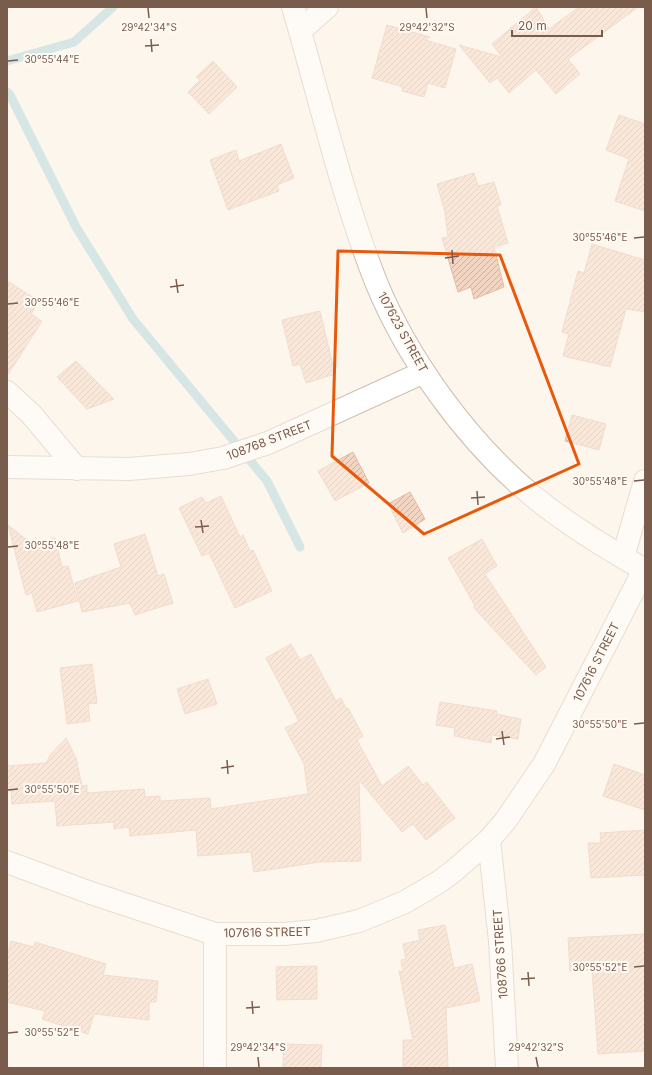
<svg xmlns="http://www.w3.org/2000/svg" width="652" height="1075" font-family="Inter,sans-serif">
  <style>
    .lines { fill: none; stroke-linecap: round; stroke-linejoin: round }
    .stream { stroke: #a5d3da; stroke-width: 9 }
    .building { fill: url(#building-hatch); stroke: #e6bba3 }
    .street-casing { stroke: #d1beb0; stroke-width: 24 }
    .street { stroke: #fff; stroke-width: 22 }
    .marked { fill: none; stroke: #e8590c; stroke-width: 3; stroke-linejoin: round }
    .ticks { fill: none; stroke: #7a5c4d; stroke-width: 1.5 }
    .labels { text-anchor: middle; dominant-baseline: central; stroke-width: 4; stroke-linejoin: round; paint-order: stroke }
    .street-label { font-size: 12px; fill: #7a5c4d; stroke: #fffaf3 }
    .ticks-label { font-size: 10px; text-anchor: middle; fill: #7a5c4d; stroke: #fffaf3; stroke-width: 4; stroke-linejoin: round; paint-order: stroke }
  </style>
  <defs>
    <pattern id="building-hatch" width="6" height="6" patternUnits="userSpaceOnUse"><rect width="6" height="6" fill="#f3d5c3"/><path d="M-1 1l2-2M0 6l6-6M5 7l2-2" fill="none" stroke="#cab0a1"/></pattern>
  </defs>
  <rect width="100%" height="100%" fill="#fdf6ec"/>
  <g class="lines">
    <g class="stream">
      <polyline points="7,61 74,42 113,7"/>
      <polyline points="7,92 10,95 76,227 133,319 267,481 300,547"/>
    </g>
  </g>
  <g class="building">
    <polygon points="536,7 549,29 579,7 638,7 568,59 580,74 556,94 536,70 509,93 497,78 490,83 459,45 502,57 492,44"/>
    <polygon points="387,25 430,37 425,40 456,49 445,88 428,83 424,97 402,91 403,87 372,78"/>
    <polygon points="213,61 237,87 209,114 188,92 200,80 196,77"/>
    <polygon points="619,115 645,124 645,211 615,201 629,159 606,150"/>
    <polygon points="281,144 294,178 277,185 279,191 228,210 210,160 236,150 239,161"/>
    <polygon points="474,173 478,186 494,182 501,205 497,206 508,243 494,247 504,287 474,299 471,287 458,292 442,238 448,237 445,212 437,184"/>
    <polygon points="592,244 645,260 645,312 626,309 610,367 563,356 569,334 562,332 578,271 584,273"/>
    <polygon points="7,281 39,301 31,314 42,321 7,376"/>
    <polygon points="320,311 335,374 306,383 300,364 293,366 282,320"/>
    <polygon points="76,361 114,399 87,409 57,377"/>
    <polygon points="572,415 606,424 599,450 565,441"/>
    <polygon points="353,452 369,483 335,501 318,471"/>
    <polygon points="410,492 425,519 403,533 388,504"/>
    <polygon points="221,496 240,537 243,535 250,551 253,550 272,591 235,608 209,553 202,556 179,508 202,497 206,503"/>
    <polygon points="8,525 32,544 55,538 62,567 68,566 78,601 37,612 32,593 26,595"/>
    <polygon points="145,534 158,576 164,574 173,603 135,615 130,603 82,612 75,583 121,567 114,544"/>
    <polygon points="482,539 497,566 485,574 546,667 536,675 473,607 475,606 448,558"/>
    <polygon points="291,644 300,660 311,654 336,701 341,698 346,709 348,708 363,736 357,740 382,786 408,766 423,785 427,782 455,818 426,840 413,824 402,832 359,780 361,861 320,862 254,872 251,852 198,856 196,830 130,836 129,827 114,829 114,822 57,826 55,801 12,804 11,790 7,791 7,766 46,763 51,754 66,738 76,758 82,786 87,785 87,793 144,789 145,797 160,796 160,801 210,798 211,809 308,794 304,764 285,728 299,721 266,658"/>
    <polygon points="92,664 97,703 88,704 90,721 67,724 60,668"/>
    <polygon points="208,679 217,704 185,714 177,689"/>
    <polygon points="440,702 497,711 496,714 521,719 518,739 492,735 491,743 454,736 455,728 436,725"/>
    <polygon points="614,764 645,775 645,810 603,796"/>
    <polygon points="645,830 645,875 591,878 588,843 601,843 600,833"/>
    <polygon points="445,925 454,968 472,964 480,1001 446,1008 448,1068 403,1068 403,1040 413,1040 399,971 403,972 401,960 406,959 403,944 420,940 418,930"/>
    <polygon points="645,934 645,1051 598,1054 592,970 570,971 568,938"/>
    <polygon points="11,941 34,947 35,942 106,964 103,975 158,981 156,1002 149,1002 149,1020 94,1014 88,1034 42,1019 45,1011 7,1002 7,957"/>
    <polygon points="317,966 317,999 277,1000 276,967"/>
    <polygon points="284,1044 322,1045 321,1068 283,1068"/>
  </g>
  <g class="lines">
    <g class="street-casing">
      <g id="street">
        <path d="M293,7C320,99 341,193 376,282C407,358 465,438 527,491C563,522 604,547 645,570"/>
        <polyline points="300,31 327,7"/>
        <polyline points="7,392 31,414 77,469"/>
        <polyline points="7,467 129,469 189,464 223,458 268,443 424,372"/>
        <polyline points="623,557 645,481"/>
        <polyline points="489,840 500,941 507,1068"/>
        <polyline points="7,862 91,893 215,934 284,934 316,931 359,921 405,902 439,882 455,870 489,840 506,820 544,764 644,570"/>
        <polyline points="215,1068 215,934"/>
      </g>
    </g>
    <use href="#street" class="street"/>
  </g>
  <path d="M0 0H652V1075H0ZM338,251L500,255L579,464L424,534L332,456Z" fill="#fdf6ec" fill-opacity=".55" fill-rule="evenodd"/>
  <path class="marked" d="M338,251L500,255L579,464L424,534L332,456Z"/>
  <path class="ticks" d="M148,8L149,18M426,8L427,18M151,39L152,52M145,46L159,45M8,61L18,60M634,238L644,237M452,250L453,264M445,258L459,256M176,279L178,293M170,287L184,285M8,304L18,303M634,481L644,480M477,491L478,505M471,498L485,497M201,520L203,533M195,527L209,526M8,547L18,546M634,724L644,723M502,731L504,745M496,739L510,737M227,760L228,774M221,768L234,766M8,790L18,789M634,967L644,966M528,972L529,986M521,979L535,978M252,1001L253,1014M246,1008L260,1007M8,1033L18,1032M258,1057L259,1067M536,1057L538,1067"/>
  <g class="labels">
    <g class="street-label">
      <text transform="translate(403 332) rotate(61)">107623 STREET</text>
      <text transform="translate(269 440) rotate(-21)">108768 STREET</text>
      <text transform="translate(596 662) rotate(-63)">107616 STREET</text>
      <text transform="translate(267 932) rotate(-1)">107616 STREET</text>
      <text transform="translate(500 954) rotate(-94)">108766 STREET</text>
    </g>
  </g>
  <g class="ticks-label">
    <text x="149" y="31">29°42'34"S</text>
    <text x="427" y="31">29°42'32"S</text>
    <text x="52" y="63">30°55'44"E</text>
    <text x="600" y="241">30°55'46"E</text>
    <text x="52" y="306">30°55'46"E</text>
    <text x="600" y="485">30°55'48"E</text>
    <text x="52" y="549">30°55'48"E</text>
    <text x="600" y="728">30°55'50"E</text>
    <text x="52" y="793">30°55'50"E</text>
    <text x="600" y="971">30°55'52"E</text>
    <text x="52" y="1036">30°55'52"E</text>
    <text x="258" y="1051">29°42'34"S</text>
    <text x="536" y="1051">29°42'32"S</text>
  </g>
  <rect width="652" height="1075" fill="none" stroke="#7a5c4d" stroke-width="16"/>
  <path d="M512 30v6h90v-6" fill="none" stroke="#7a5c4d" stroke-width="2"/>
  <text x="518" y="30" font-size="12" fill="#7a5c4d" stroke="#fffaf3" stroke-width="3" paint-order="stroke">20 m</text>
</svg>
